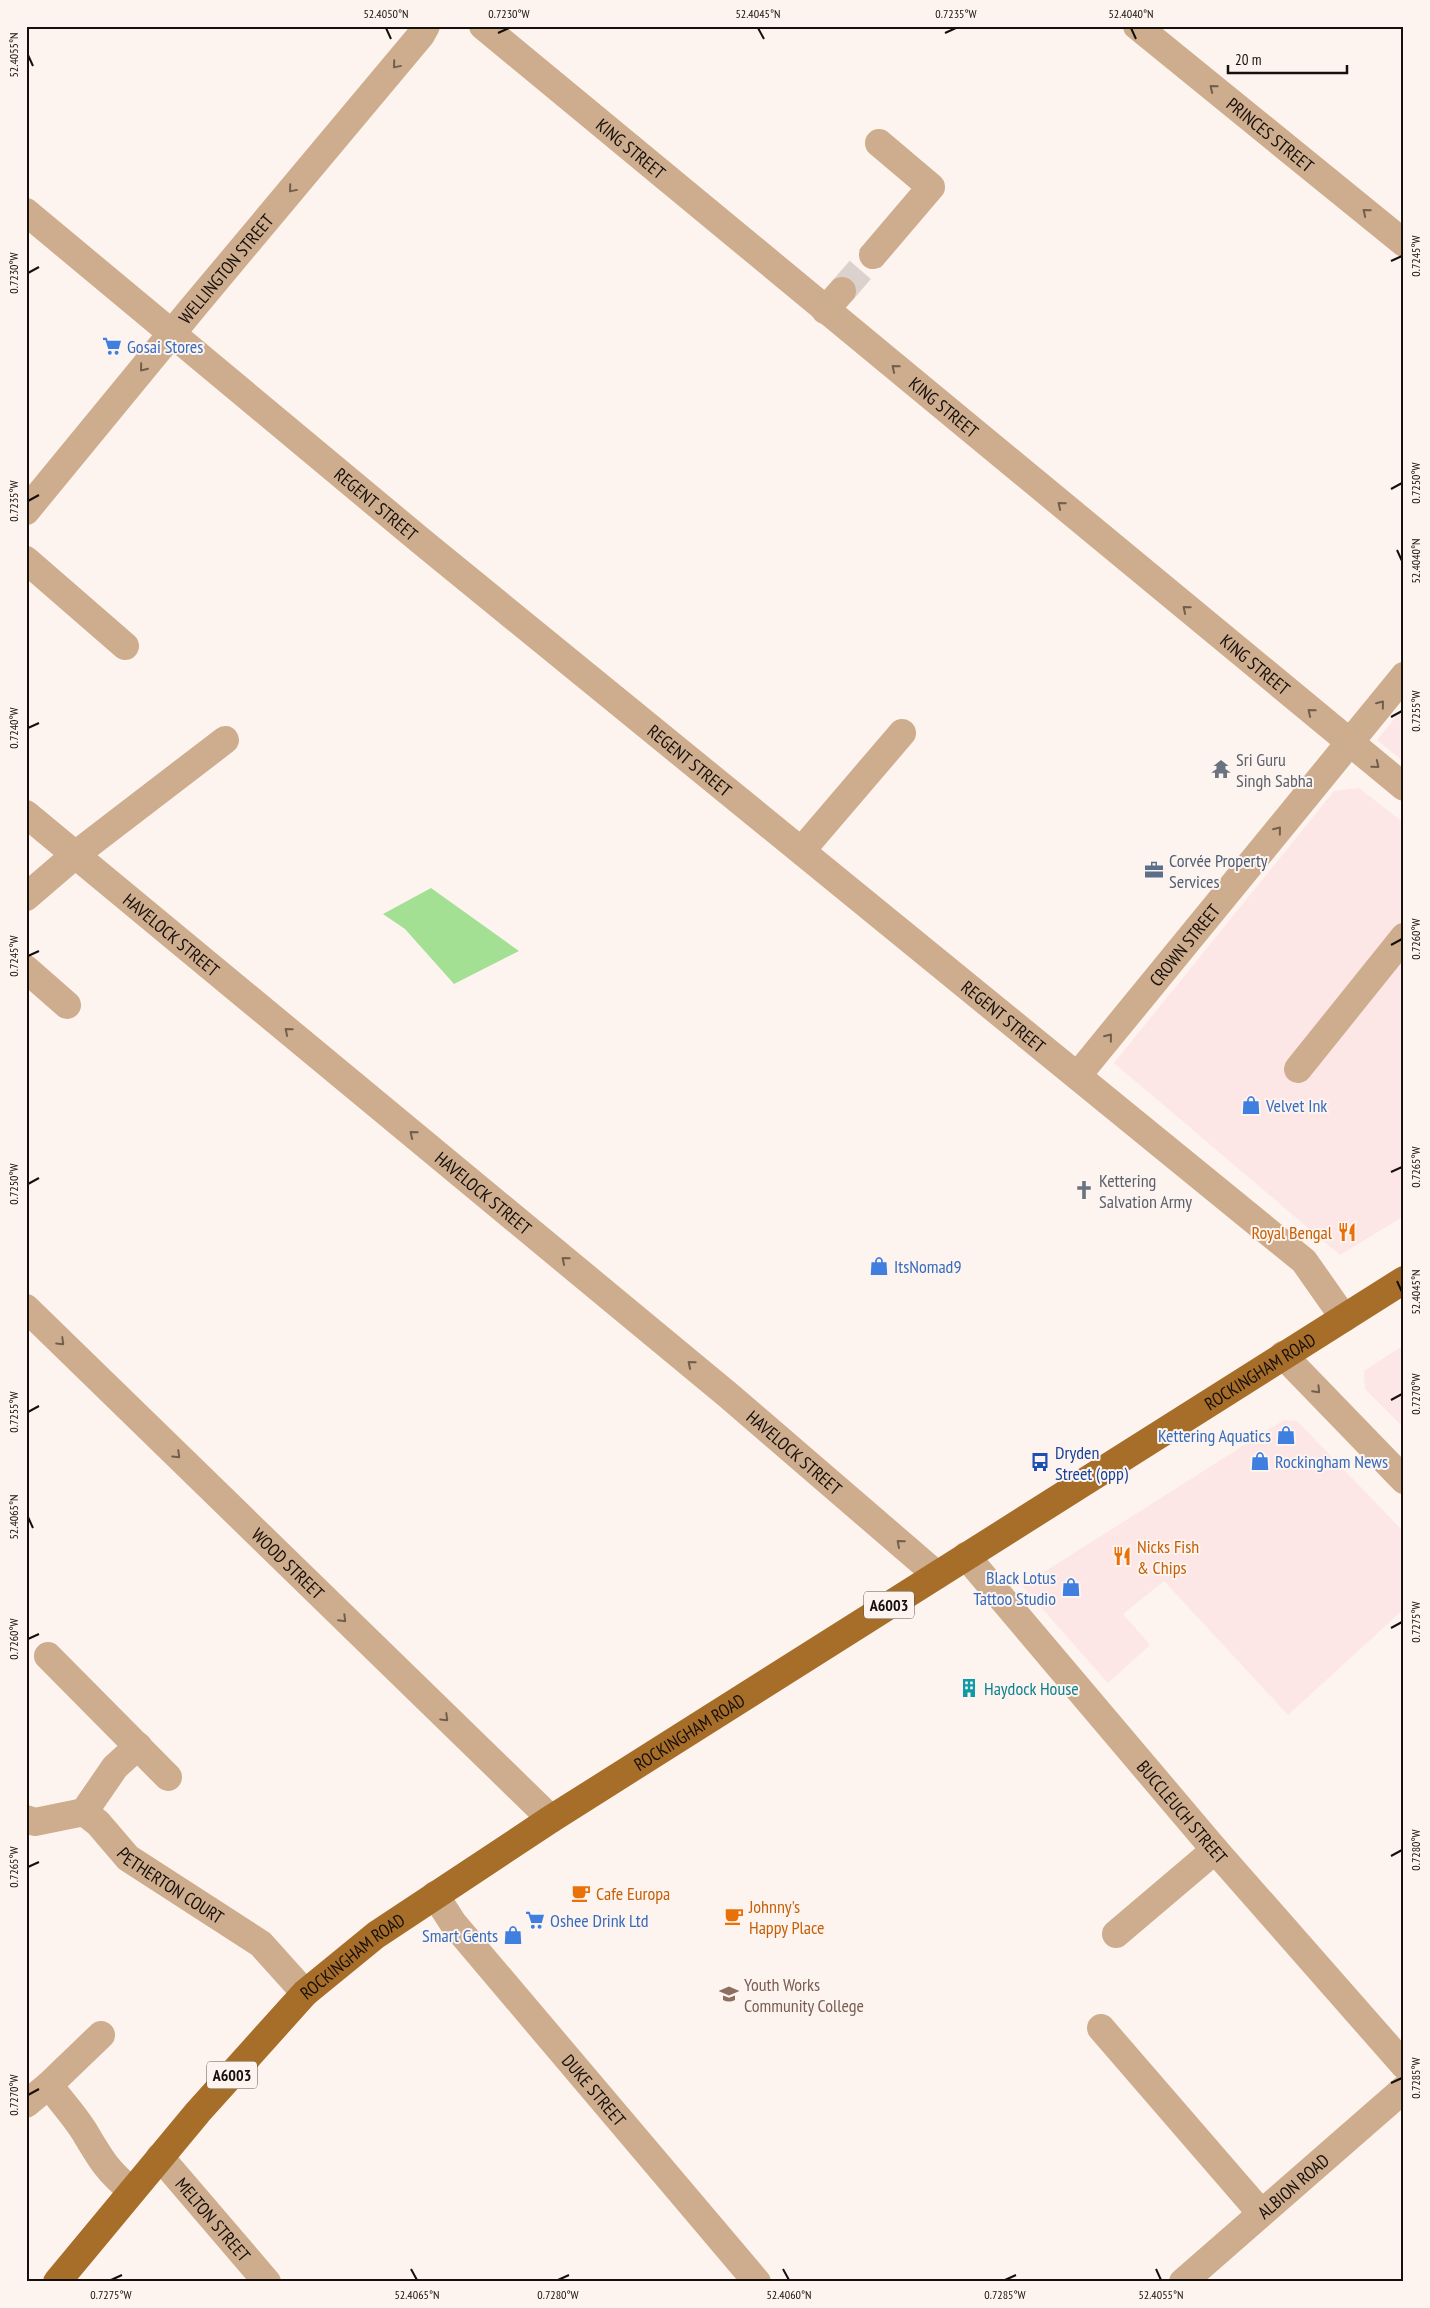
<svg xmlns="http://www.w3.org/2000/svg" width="1430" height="2308" font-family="'PT Sans Narrow',sans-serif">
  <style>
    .commercial { fill: #fce6e6 }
    .green { fill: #a4e094 }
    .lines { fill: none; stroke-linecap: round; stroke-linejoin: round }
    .minor-tunnel { stroke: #dbd2cd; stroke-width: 28; stroke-dasharray: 28 14; stroke-linecap: butt }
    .minor { stroke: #cdad8d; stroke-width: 28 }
    .major { stroke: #a76e2a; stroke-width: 28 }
    .oneway { stroke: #725e4c }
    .ticks { fill: none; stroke: #170f0b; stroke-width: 2 }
    .labels { text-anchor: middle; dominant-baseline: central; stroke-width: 4; stroke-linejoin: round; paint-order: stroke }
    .shield { fill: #fef4ef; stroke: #5c544f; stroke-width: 1 }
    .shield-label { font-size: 16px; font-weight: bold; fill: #170f0b }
    .street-label { font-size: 18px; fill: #170f0b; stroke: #fef4ef }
    .shop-label { font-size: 18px; fill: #366cbe; stroke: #fef4ef; text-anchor: start }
    .worship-label { font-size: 18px; fill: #5b616d; stroke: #fef4ef; text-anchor: start }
    .service-label { font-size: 18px; fill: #4e5e75; stroke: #fef4ef; text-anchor: start }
    .food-label { font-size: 18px; fill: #c56008; stroke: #fef4ef; text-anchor: start }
    .transit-label { font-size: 18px; fill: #164399; stroke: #fef4ef; text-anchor: start }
    .culture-label { font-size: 18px; fill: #0d838f; stroke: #fef4ef; text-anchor: start }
    .education-label { font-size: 18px; fill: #785e54; stroke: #fef4ef; text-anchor: start }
    .neatline { fill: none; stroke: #170f0b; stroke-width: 2 }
    .ticks-label { font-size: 12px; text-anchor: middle; fill: #170f0b }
  </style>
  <rect width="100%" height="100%" fill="#fef4ef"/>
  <g class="commercial">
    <polygon points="1404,707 1404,762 1377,740"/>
    <polygon points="1359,788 1404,823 1404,1216 1340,1255 1114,1063 1334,791"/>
    <polygon points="1404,1345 1404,1428 1365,1389 1364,1371"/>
    <polygon points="1284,1420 1297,1421 1404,1532 1404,1609 1288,1715 1164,1581 1123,1614 1150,1645 1108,1683 1022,1586"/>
  </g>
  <polygon class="green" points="431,888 519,951 454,984 405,929 383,914"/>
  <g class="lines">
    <polyline class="minor-tunnel" points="842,291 873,255"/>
    <g class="minor">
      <path id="s1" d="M483,26L1404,787"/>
      <path id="s2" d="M1137,26L1404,243"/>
      <path id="s3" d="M26,212L421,541L1304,1261L1344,1318"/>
      <polyline points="873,255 931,187 879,143"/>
      <polyline points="825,310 842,291"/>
      <path id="s4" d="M26,511L191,310L421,35L426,26"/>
      <polyline points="26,560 125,646"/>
      <path id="s5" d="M26,814L728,1395L937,1575"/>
      <polyline points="802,850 902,733"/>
      <polyline points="26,897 75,855 225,740"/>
      <polyline points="26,969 67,1005"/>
      <polyline points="1298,1069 1404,937"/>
      <path id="s6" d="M1078,1075L1404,676"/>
      <path id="s7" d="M26,1308L551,1819"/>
      <polyline points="1283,1355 1404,1480"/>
      <path id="s8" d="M966,1556L1215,1850L1404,2065"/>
      <polyline points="48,1656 168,1777"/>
      <polyline points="84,1812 115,1767 138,1746"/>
      <path id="s9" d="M26,1819L35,1822L84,1812L98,1823L128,1858L261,1944L305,1993"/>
      <path id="s10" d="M435,1895L453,1923L757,2282"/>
      <polyline points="1116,1934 1215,1850"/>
      <polyline points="1101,2028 1261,2213"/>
      <path d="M101,2035L49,2085C60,2100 74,2115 84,2131C100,2158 107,2171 132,2191"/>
      <polyline points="26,2104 49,2085"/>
      <path id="s11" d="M160,2157L267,2282"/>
      <path id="s12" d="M1183,2282L1404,2089"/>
    </g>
    <path class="major" id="s13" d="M57,2282L198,2112L305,1993L376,1935L551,1819L1404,1280"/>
  </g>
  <defs><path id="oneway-chevron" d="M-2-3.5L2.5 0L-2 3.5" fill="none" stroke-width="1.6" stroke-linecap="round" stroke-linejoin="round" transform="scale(1.25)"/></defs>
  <g class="oneway">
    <use href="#oneway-chevron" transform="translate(396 65) rotate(130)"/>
    <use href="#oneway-chevron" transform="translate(1213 88) rotate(-141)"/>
    <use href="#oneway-chevron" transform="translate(292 189) rotate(130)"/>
    <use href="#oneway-chevron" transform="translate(1366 212) rotate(-141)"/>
    <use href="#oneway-chevron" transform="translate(143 368) rotate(129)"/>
    <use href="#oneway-chevron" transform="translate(895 368) rotate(-140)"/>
    <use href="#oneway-chevron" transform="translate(1061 505) rotate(-140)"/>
    <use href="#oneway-chevron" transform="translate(1186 609) rotate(-140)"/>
    <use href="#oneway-chevron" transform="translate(1381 704) rotate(-51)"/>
    <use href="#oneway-chevron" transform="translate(1311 712) rotate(-140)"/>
    <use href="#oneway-chevron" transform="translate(1376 765) rotate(39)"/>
    <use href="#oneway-chevron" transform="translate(1278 830) rotate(-51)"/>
    <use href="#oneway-chevron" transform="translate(288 1031) rotate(-140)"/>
    <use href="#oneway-chevron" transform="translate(1109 1037) rotate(-51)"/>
    <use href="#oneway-chevron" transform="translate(413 1134) rotate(-140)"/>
    <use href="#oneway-chevron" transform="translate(565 1260) rotate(-140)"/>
    <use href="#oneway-chevron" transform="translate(61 1342) rotate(44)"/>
    <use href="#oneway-chevron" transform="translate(691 1364) rotate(-140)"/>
    <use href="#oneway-chevron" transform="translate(1317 1390) rotate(46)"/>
    <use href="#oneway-chevron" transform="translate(177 1455) rotate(44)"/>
    <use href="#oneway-chevron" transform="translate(900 1543) rotate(-139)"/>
    <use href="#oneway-chevron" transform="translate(343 1619) rotate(45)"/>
    <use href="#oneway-chevron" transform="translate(445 1718) rotate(44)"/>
  </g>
  <path class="ticks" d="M386,28L391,39M758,28L764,39M1131,28L1136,39M498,33L509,28M945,33L956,28M28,55L33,66M1391,261L1402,256M28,273L39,267M1391,489L1402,483M28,501L39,495M1397,550L1402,561M1391,717L1402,711M28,728L39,723M1391,945L1402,939M28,956L39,951M1391,1172L1402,1167M28,1184L39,1178M1397,1281L1402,1292M1391,1400L1402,1394M28,1412L39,1406M28,1517L33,1528M1391,1628L1402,1622M28,1639L39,1634M1391,1856L1402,1850M28,1867L39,1862M1391,2083L1402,2078M28,2095L39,2089M411,2269L417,2280M783,2269L789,2280M1156,2269L1161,2280M111,2280L122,2275M558,2280L569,2275M1005,2280L1016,2275"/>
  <defs>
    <g id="supermarket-bare" transform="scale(1.5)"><path d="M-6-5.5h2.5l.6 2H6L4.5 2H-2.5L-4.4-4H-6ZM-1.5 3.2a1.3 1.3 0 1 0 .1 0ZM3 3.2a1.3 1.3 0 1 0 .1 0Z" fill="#3f7fe0" stroke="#fef4ef" stroke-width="2.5" paint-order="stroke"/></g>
    <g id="temple-bare" transform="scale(1.5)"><path d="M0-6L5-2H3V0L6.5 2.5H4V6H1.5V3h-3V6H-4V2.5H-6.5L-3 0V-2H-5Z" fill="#6b7280" stroke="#fef4ef" stroke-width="2.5" paint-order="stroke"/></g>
    <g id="office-bare" transform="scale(1.5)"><path d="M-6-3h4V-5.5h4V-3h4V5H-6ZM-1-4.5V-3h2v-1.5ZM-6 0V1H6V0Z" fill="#5c6f8a" stroke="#fef4ef" stroke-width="2.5" paint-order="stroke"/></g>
    <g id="shop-bare" transform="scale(1.5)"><path d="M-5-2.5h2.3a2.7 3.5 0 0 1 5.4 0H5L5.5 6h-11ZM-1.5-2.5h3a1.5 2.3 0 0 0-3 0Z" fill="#3f7fe0" stroke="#fef4ef" stroke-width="2.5" paint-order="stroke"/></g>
    <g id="church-bare" transform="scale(1.5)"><path d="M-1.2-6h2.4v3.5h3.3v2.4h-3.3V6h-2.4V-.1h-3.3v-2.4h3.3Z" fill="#6b7280" stroke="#fef4ef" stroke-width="2.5" paint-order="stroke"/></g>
    <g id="restaurant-bare" transform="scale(1.5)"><path d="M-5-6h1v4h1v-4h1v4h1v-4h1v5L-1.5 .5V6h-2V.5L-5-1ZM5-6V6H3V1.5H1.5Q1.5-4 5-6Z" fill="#e8710a" stroke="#fef4ef" stroke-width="2.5" paint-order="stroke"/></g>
    <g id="bus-bare" transform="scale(1.5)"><path d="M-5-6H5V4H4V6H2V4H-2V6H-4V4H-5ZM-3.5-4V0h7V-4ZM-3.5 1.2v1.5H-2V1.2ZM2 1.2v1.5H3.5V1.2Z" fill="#1a4fb4" stroke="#fef4ef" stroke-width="2.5" paint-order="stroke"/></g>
    <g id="building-bare" transform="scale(1.5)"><path d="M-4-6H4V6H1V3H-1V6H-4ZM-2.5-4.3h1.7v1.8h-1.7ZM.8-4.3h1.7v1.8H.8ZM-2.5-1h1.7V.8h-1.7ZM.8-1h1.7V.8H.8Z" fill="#0f9aa8" stroke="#fef4ef" stroke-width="2.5" paint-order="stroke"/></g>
    <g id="cafe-bare" transform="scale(1.5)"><path d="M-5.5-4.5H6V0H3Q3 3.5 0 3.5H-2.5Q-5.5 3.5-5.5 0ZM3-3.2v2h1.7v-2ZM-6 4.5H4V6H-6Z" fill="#e8710a" stroke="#fef4ef" stroke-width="2.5" paint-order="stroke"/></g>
    <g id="school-bare" transform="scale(1.5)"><path d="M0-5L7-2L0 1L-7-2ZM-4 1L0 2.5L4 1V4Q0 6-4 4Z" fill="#8d6e63" stroke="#fef4ef" stroke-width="2.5" paint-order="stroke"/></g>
  </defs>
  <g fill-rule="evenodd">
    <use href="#supermarket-bare" x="112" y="346"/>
    <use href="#temple-bare" x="1221" y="769"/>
    <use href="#office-bare" x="1154" y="870"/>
    <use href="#shop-bare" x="1251" y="1105"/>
    <use href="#church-bare" x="1084" y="1190"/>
    <use href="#restaurant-bare" x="1347" y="1232"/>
    <use href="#shop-bare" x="879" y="1266"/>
    <use href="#shop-bare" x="1286" y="1435"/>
    <use href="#shop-bare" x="1260" y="1461"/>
    <use href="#bus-bare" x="1040" y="1462"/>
    <use href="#restaurant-bare" x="1122" y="1556"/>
    <use href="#shop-bare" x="1071" y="1587"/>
    <use href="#building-bare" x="969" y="1688"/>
    <use href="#cafe-bare" x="581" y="1893"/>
    <use href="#cafe-bare" x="734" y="1916"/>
    <use href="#supermarket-bare" x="535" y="1920"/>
    <use href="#shop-bare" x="513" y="1935"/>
    <use href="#school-bare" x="729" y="1994"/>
  </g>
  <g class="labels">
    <g class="shield">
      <rect x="864" y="1591.5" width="50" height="27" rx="4"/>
      <rect x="207" y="2061.5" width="50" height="27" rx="4"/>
    </g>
    <g class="shield-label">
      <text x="889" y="1605">A6003</text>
      <text x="232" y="2075">A6003</text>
    </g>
    <g class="street-label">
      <text stroke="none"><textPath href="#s2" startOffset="172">PRINCES STREET</textPath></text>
      <text stroke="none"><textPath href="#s1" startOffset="192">KING STREET</textPath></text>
      <text stroke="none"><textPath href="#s4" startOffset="314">WELLINGTON STREET</textPath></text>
      <text stroke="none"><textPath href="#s1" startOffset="598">KING STREET</textPath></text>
      <text stroke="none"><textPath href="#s3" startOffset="456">REGENT STREET</textPath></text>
      <text stroke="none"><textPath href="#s1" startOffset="1002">KING STREET</textPath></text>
      <text stroke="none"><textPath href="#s3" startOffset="861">REGENT STREET</textPath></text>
      <text stroke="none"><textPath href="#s5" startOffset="189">HAVELOCK STREET</textPath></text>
      <text stroke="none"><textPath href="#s6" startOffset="168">CROWN STREET</textPath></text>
      <text stroke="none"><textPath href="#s3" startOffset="1266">REGENT STREET</textPath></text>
      <text stroke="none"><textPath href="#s5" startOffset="594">HAVELOCK STREET</textPath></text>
      <text stroke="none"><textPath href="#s13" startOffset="1521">ROCKINGHAM ROAD</textPath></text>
      <text stroke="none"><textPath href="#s5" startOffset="999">HAVELOCK STREET</textPath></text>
      <text stroke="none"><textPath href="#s7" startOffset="366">WOOD STREET</textPath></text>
      <text stroke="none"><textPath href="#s13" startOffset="846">ROCKINGHAM ROAD</textPath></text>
      <text stroke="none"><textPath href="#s8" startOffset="335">BUCCLEUCH STREET</textPath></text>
      <text stroke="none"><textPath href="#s9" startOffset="174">PETHERTON COURT</textPath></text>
      <text stroke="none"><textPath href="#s13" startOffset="441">ROCKINGHAM ROAD</textPath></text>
      <text stroke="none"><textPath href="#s10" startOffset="252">DUKE STREET</textPath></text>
      <text stroke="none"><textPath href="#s12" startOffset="146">ALBION ROAD</textPath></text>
      <text stroke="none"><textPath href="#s11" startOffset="82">MELTON STREET</textPath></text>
    </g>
    <g class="shop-label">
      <text x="127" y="346">Gosai Stores</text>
      <text x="1266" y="1105">Velvet Ink</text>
      <text x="894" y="1266">ItsNomad9</text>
      <text x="1271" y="1435" text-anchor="end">Kettering Aquatics</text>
      <text x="1275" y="1461">Rockingham News</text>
      <text x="1056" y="1577" text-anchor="end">Black Lotus<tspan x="1056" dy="21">Tattoo Studio</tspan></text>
      <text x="550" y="1920">Oshee Drink Ltd</text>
      <text x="498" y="1935" text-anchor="end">Smart Gents</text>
    </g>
    <g class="worship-label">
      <text x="1236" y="759">Sri Guru<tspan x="1236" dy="21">Singh Sabha</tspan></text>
      <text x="1099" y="1180">Kettering<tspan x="1099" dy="21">Salvation Army</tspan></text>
    </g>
    <g class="service-label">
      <text x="1169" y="860">Corvée Property<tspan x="1169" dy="21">Services</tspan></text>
    </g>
    <g class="food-label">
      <text x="1332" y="1232" text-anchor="end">Royal Bengal</text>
      <text x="1137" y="1546">Nicks Fish<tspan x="1137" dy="21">&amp; Chips</tspan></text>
      <text x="596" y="1893">Cafe Europa</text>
      <text x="749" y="1906">Johnny's<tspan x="749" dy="21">Happy Place</tspan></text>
    </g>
    <g class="transit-label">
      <text x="1055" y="1452">Dryden<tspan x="1055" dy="21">Street (opp)</tspan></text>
    </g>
    <g class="culture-label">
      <text x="984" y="1688">Haydock House</text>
    </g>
    <g class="education-label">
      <text x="744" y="1984">Youth Works<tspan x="744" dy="21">Community College</tspan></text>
    </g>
  </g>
  <rect width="1430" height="2308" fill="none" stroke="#fef4ef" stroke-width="55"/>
  <path d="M1228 65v8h119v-8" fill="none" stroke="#170f0b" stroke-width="2.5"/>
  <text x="1235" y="65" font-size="15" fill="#170f0b" stroke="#fef4ef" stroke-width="4" paint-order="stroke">20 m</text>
  <rect x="28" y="28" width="1374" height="2252" class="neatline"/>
  <g class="ticks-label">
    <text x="386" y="18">52.4050°N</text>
    <text x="509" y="18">0.7230°W</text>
    <text x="758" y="18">52.4045°N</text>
    <text x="956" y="18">0.7235°W</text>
    <text x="1131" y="18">52.4040°N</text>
    <text transform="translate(14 55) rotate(-90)" y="4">52.4055°N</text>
    <text transform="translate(1416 256) rotate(-90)" y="4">0.7245°W</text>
    <text transform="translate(14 273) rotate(-90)" y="4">0.7230°W</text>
    <text transform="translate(1416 483) rotate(-90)" y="4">0.7250°W</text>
    <text transform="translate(14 501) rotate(-90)" y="4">0.7235°W</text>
    <text transform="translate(1416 561) rotate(-90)" y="4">52.4040°N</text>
    <text transform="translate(1416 711) rotate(-90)" y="4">0.7255°W</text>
    <text transform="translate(14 728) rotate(-90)" y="4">0.7240°W</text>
    <text transform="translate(1416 939) rotate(-90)" y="4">0.7260°W</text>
    <text transform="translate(14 956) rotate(-90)" y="4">0.7245°W</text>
    <text transform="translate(1416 1167) rotate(-90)" y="4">0.7265°W</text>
    <text transform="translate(14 1184) rotate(-90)" y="4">0.7250°W</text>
    <text transform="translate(1416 1292) rotate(-90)" y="4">52.4045°N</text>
    <text transform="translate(1416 1394) rotate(-90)" y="4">0.7270°W</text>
    <text transform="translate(14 1412) rotate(-90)" y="4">0.7255°W</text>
    <text transform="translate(14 1517) rotate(-90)" y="4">52.4065°N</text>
    <text transform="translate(1416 1622) rotate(-90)" y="4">0.7275°W</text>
    <text transform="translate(14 1639) rotate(-90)" y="4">0.7260°W</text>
    <text transform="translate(1416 1850) rotate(-90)" y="4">0.7280°W</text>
    <text transform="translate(14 1867) rotate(-90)" y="4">0.7265°W</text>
    <text transform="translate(1416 2078) rotate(-90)" y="4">0.7285°W</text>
    <text transform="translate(14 2095) rotate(-90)" y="4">0.7270°W</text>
    <text x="111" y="2299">0.7275°W</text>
    <text x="417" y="2299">52.4065°N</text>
    <text x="558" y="2299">0.7280°W</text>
    <text x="789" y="2299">52.4060°N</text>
    <text x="1005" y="2299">0.7285°W</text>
    <text x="1161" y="2299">52.4055°N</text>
  </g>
</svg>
